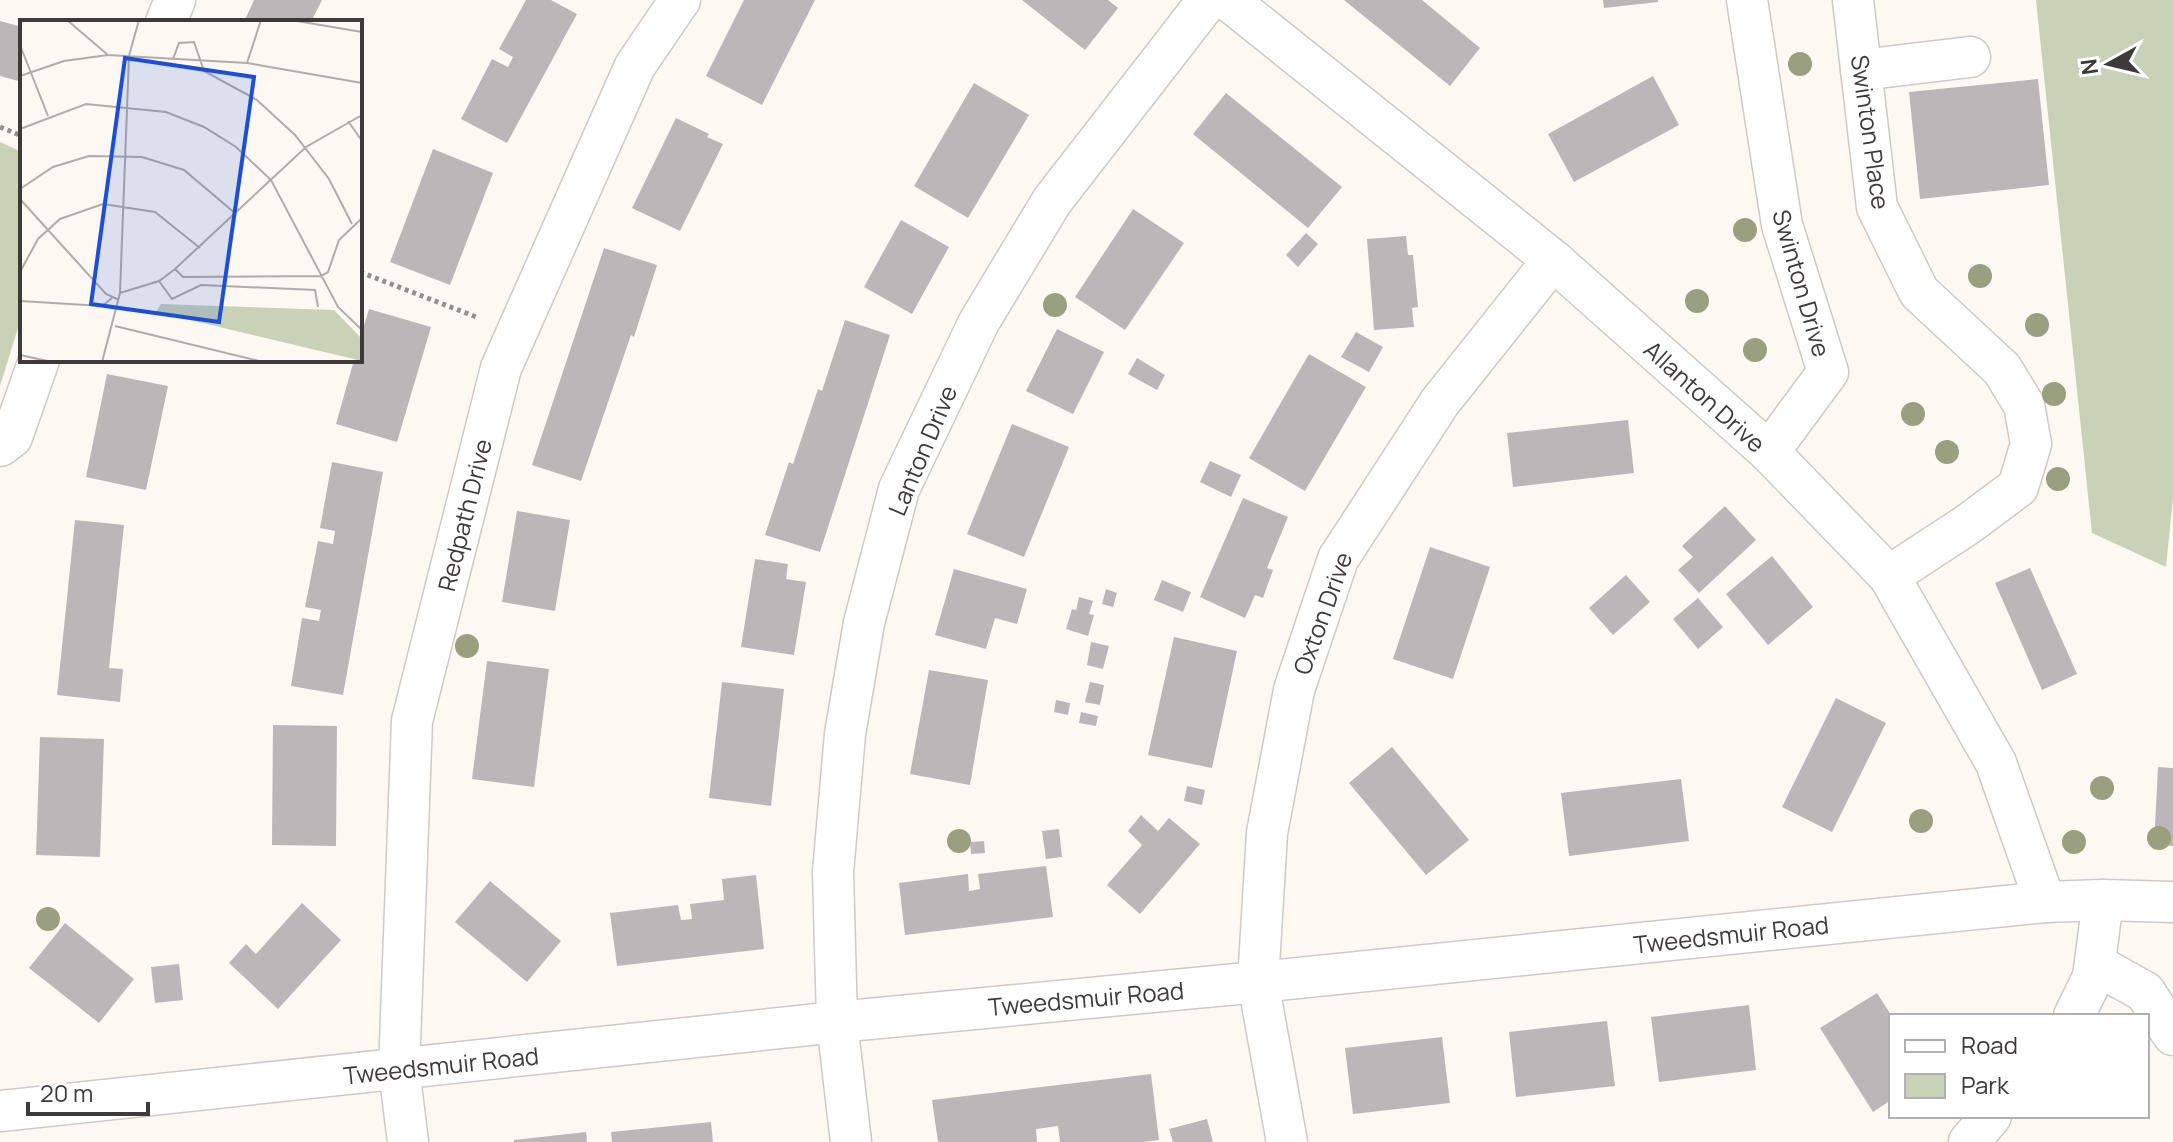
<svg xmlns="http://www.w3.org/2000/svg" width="2173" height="1142" font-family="Manrope,sans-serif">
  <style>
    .green { fill: #c9d2b6 }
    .building { fill: #bcb6b9 }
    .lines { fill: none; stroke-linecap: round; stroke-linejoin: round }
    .minor-casing { stroke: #d0cac6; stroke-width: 43 }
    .path { stroke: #95908e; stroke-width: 5; stroke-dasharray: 4 4; stroke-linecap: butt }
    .minor { stroke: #fff; stroke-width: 40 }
    .tree { fill: #9a9f80 }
    .labels { text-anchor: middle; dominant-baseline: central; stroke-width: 8; stroke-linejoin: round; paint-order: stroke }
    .street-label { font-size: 24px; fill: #3d3a39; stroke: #fff }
    .inset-road { fill: none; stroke: #b1aca9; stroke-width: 2 }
    .view { fill: #1d4ed8; fill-opacity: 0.15; stroke: #1d4ed8; stroke-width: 4 }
    .inset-edge { fill: none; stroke: #3d3a39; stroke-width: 4 }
  </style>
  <rect width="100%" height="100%" fill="#fef8f3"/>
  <g class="green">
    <polygon points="2036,0 2173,0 2173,498 2166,567 2092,533"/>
    <polygon points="0,142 22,152 22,315 0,386"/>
  </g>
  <g class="building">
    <polygon points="254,0 322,0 311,22 244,22"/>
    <polygon points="526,0 551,0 577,14 507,143 461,119 492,59 508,67 513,57 499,49"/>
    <polygon points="744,0 815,0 762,105 706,76"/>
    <polygon points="1022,0 1108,0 1118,8 1085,50"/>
    <polygon points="1344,0 1422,0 1480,48 1450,86"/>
    <polygon points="1603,0 1658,0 1658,2 1604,8"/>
    <polygon points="0,21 22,27 22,82 0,76"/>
    <polygon points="1653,76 1679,125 1574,182 1548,134"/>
    <polygon points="2038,79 2049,185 1920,199 1909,92"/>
    <polygon points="974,83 1029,115 968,218 914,186"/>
    <polygon points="1226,93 1342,187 1308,228 1193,134"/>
    <polygon points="676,118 709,134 707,137 723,144 680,231 632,208"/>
    <polygon points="433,149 493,173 450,285 390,262"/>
    <polygon points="1133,209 1184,243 1125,330 1075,297"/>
    <polygon points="901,220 949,247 912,314 864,287"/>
    <polygon points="1306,233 1318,244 1298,267 1286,255"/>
    <polygon points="1406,236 1408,255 1413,255 1418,307 1412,308 1414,327 1374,330 1367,239"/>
    <polygon points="604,248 657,265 634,337 631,335 581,481 532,465"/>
    <polygon points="369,309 431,327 397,442 336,424 354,360 360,360 360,339"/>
    <polygon points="845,320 890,335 820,552 765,535 789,462 793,464 818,389 822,391"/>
    <polygon points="1057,329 1104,352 1073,414 1026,391"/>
    <polygon points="1356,332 1383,347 1369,372 1341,357"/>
    <polygon points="1309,354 1366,387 1305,491 1249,458"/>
    <polygon points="1137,358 1165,375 1157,390 1128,374"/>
    <polygon points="107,374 168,386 146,490 86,477"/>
    <polygon points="1628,420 1634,473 1513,487 1507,433"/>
    <polygon points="1012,424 1069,447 1024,557 967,534"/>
    <polygon points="1210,461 1241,475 1231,497 1200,482"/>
    <polygon points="332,462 383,472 343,695 291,686 302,618 319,621 321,610 305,607 318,541 333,544 335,531 320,528"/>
    <polygon points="1243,498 1288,517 1267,568 1273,570 1263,598 1255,595 1245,618 1200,597"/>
    <polygon points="1725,506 1756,540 1699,593 1678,570 1693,557 1682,546"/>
    <polygon points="517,511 570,520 555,611 502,602"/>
    <polygon points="75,520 124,525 109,668 123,669 120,702 57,695"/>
    <polygon points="1430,547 1490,567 1453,679 1393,659"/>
    <polygon points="1772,556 1813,607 1768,645 1726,594"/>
    <polygon points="755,559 788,564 786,579 806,582 794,655 741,647"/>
    <polygon points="2030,568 2077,674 2042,690 1995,583"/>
    <polygon points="954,569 1027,589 1017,624 995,618 986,649 935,635"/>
    <polygon points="1626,575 1650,602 1613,635 1589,608"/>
    <polygon points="1162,580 1191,592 1183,612 1154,600"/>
    <polygon points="1106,589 1117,593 1113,607 1102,604"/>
    <polygon points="1079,597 1093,601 1089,614 1094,615 1088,636 1066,629 1072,609 1076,610"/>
    <polygon points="1698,598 1723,627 1698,649 1673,619"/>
    <polygon points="1174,637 1237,651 1212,768 1148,755"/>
    <polygon points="1091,642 1109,646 1103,669 1087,665"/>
    <polygon points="487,661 549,669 534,787 472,779"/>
    <polygon points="929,670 988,680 970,785 910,774"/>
    <polygon points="722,682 784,689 771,806 709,798"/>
    <polygon points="1090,682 1104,685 1100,705 1085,702"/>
    <polygon points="1836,698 1886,723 1832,832 1782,807"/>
    <polygon points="1056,700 1070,703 1068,715 1054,712"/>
    <polygon points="1081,712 1098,716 1096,726 1079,723"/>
    <polygon points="273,725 337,726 336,846 272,845"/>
    <polygon points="40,737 104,739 100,857 36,855"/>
    <polygon points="1392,747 1469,840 1426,875 1349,783"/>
    <polygon points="2158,767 2173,768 2173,846 2154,845"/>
    <polygon points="1681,779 1689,841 1569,856 1561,793"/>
    <polygon points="1187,786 1205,790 1202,805 1184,801"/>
    <polygon points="1141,815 1158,831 1169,818 1200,844 1140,914 1107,885 1142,845 1128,831"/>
    <polygon points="1059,829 1062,857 1046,859 1042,831"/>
    <polygon points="984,841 985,853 971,854 970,842"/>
    <polygon points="1046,866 1053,917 905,935 899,883 968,874 969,891 980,889 978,874"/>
    <polygon points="756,875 764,949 617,966 610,913 678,905 681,920 692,919 690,904 724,900 722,879"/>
    <polygon points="490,881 561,941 527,982 455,922"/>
    <polygon points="302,903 341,940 278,1009 229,963 246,944 256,954"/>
    <polygon points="65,923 134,979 99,1023 29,968"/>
    <polygon points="179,964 183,1000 155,1003 151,967"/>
    <polygon points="1877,993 1891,1015 1891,1100 1873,1112 1820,1028"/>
    <polygon points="1749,1005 1756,1070 1659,1082 1651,1017"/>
    <polygon points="1607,1021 1615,1086 1516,1097 1509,1032"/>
    <polygon points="1442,1037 1450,1103 1353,1114 1345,1048"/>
    <polygon points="1151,1074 1159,1140 1143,1142 1060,1142 1058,1126 1036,1129 1037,1142 938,1142 932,1100"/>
    <polygon points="1207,1119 1213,1142 1173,1142 1169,1129"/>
    <polygon points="711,1122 713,1142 612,1142 611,1132"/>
    <polygon points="586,1132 587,1142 514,1142 514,1140"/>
  </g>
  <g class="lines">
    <g class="minor-casing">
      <g id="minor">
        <polyline points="1228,0 1553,260 1769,452 1889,576 1996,763 2045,902"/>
        <polyline points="1747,0 1782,225 1828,372 1769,452"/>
        <polyline points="1853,0 1877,207 1919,292 2002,369 2024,405 2031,444 2018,487 1967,525 1889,576"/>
        <polyline points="166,22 175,0"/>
        <polyline points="1861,70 1970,57"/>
        <polyline points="0,446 12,437 39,360"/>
        <polyline points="2095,964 2145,992 2173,1035"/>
        <polyline points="2074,1016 2093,977 2103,900"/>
        <polyline points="0,1111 837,1022 1258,982 2045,902 2103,900 2173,902"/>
        <polyline points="408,1142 399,1069 412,721 501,368 635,66 680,0"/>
        <polyline points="851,1142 837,1022 833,872 845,734 864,623 899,489 979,322 1052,201 1208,0"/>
        <polyline points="1287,1142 1258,982 1267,833 1294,690 1338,559 1440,402 1553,260"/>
        <polyline points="1969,1142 1991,1116"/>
      </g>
    </g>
    <g class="path">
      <polyline points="0,127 22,136"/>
      <polyline points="360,272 479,318"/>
    </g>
    <use href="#minor" class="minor"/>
  </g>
  <g class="tree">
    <circle cx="1800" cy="64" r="12"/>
    <circle cx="1745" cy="230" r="12"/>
    <circle cx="1980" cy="276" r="12"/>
    <circle cx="1697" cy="301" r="12"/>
    <circle cx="1055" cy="305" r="12"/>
    <circle cx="2037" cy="325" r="12"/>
    <circle cx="1755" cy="350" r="12"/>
    <circle cx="2054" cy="394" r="12"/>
    <circle cx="1913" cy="414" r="12"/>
    <circle cx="1947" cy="452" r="12"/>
    <circle cx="2058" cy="479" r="12"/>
    <circle cx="467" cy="646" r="12"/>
    <circle cx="2102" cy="788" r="12"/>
    <circle cx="1921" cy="821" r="12"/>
    <circle cx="2159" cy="838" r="12"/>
    <circle cx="959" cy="841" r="12"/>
    <circle cx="2074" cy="842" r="12"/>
    <circle cx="48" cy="919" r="12"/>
  </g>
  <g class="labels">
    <g class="street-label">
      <text transform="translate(1871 132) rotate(82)">Swinton Place</text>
      <text transform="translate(1802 283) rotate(74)">Swinton Drive</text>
      <text transform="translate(1705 396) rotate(42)">Allanton Drive</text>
      <text transform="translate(922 450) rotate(-67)">Lanton Drive</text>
      <text transform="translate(464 515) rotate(-76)">Redpath Drive</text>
      <text transform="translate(1322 613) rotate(-70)">Oxton Drive</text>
      <text transform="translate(1731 934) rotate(-6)">Tweedsmuir Road</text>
      <text transform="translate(1086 998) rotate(-5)">Tweedsmuir Road</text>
      <text transform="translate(441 1065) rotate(-6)">Tweedsmuir Road</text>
    </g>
  </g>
  <g transform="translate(20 20)">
    <rect width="342" height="342" fill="#fef8f3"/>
    <path d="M141,284L314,290L342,319V341L136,292Z" fill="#c9d2b6"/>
    <path class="inset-road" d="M47,0L88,35M271,0L342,12M0,25L28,96M153,39L159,23L174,22L184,51L237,80L275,115L309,159L332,204M227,43L241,0M0,56L44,41L88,35L227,43L342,63M328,101L342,121M0,109L66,84L146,92L184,107L216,127L251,160L318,287L342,310M0,169L33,147L69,136L122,137L164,150L216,194M0,179L86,274L99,280M155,249L163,257L301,256L308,252L319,220L342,198M0,252L18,219L40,199L83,184L135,192L180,228M139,261L152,279L181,265L295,270L298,287M100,273L139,261L155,249L286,127L342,95M0,281L82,286L92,278M95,306L243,342M0,335L32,342M82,342L100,273L109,36L119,0"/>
    <path class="view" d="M105,38L234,57L199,302L71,284Z"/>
    <rect width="342" height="342" class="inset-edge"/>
  </g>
  <rect x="1889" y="1014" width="260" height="104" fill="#ffffff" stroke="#b1b0b0" stroke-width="2"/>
  <rect x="1905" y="1040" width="40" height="12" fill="#ffffff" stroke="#b1b0b0" stroke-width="2"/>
  <text x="1961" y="1054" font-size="24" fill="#3d3a39">Road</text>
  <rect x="1905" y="1074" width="40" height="24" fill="#c9d2b6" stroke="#b1b0b0" stroke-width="2"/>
  <text x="1961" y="1094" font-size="24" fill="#3d3a39">Park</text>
  <g transform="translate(2109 64) rotate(262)" stroke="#ffffff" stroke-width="6" paint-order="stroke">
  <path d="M0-6L14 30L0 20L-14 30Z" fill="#3d3a39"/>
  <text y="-12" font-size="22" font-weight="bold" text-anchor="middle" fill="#3d3a39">N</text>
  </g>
  <path d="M28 1102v12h120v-12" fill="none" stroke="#3d3a39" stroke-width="4"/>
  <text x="40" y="1102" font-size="24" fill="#3d3a39" stroke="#ffffff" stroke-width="6" paint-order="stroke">20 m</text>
</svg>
